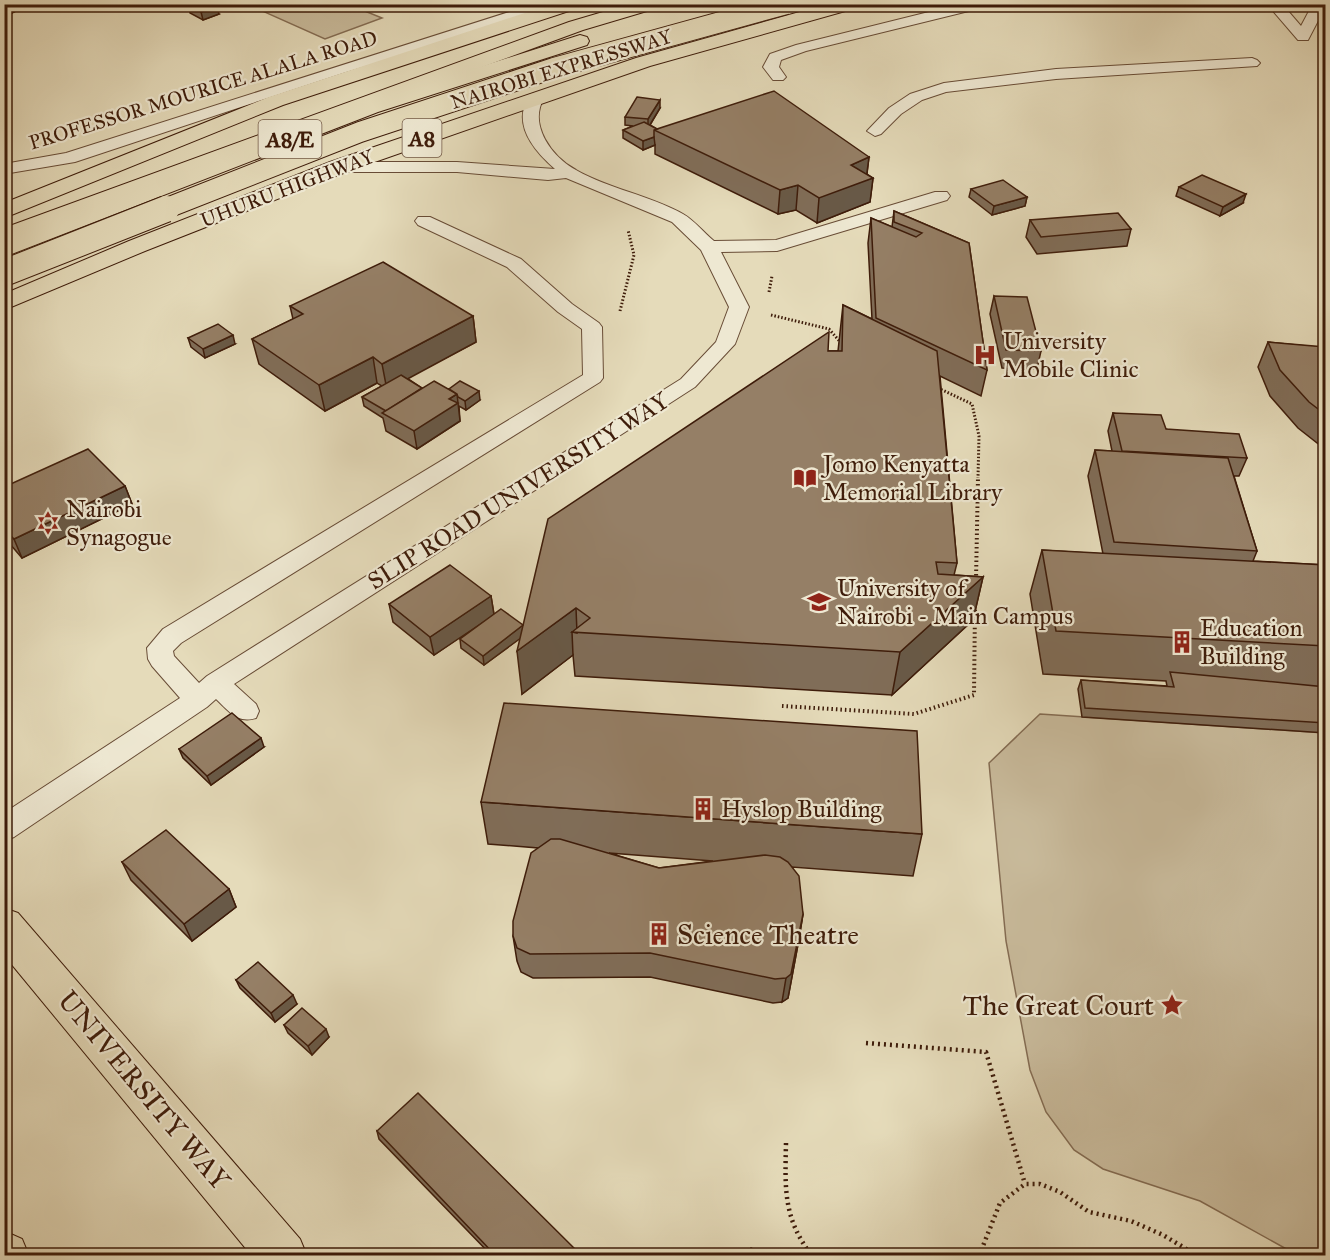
<svg xmlns="http://www.w3.org/2000/svg" width="1330" height="1260" font-family="'IM FELL Great Primer',serif">
  <style>
    .green { fill: #c9bb9c; stroke: #846c53; stroke-width: 1.5 }
    .lines { fill: none; stroke-linecap: round; stroke-linejoin: round }
    .service-casing { stroke: #684c36; stroke-width: 2 }
    .trunk-casing { stroke: #3e1c0a; stroke-width: 2 }
    .motorway-casing { stroke: #3e1c0a; stroke-width: 2 }
    .path-far2 { stroke: #3e1c0a; stroke-width: 3; stroke-dasharray: 1.5 2; stroke-linecap: butt }
    .path-far1 { stroke: #3e1c0a; stroke-width: 4; stroke-dasharray: 1.5 3; stroke-linecap: butt }
    .path { stroke: #3e1c0a; stroke-width: 4.5; stroke-dasharray: 2 4; stroke-linecap: butt }
    .service { fill: #eee8d2; fill-rule: evenodd }
    .trunk { fill: #e5dbba; fill-rule: evenodd }
    .motorway { fill: #e5dbba; fill-rule: evenodd }
    .motorway-bridge-far1-casing { stroke: #3e1c0a; stroke-width: 22; stroke-linecap: butt }
    .motorway-bridge-casing { stroke: #3e1c0a; stroke-width: 28; stroke-linecap: butt }
    .motorway-bridge-far1 { stroke: #e5dbba; stroke-width: 20 }
    .motorway-bridge { stroke: #e5dbba; stroke-width: 26 }
    .wall { fill: #806d58; stroke: #3e1c0a; stroke-width: 1.5; fill-rule: evenodd }
    .shaded-wall { fill: #685947; stroke: #3e1c0a; stroke-width: 1.5 }
    .building { fill: #957f66; stroke: #3e1c0a; stroke-width: 1.5 }
    .labels { text-anchor: middle; dominant-baseline: central; stroke-width: 4.5; stroke-linejoin: round; paint-order: stroke }
    .far-street-label { font-size: 20px; fill: #3e1c0a; stroke: #eee8d2 }
    .shield { fill: #eee8d2; stroke: #735946; stroke-width: 1.5 }
    .shield-label { font-size: 22px; font-weight: bold; fill: #3e1c0a }
    .poi-label { font-size: 24px; fill: #3e1c0a; stroke: #eee8d2; text-anchor: start }
    .street-label { font-size: 24px; fill: #3e1c0a; stroke: #eee8d2 }
    .near-poi-label { font-size: 28px; fill: #3e1c0a; stroke: #eee8d2; text-anchor: start }
    .near-street-label { font-size: 28px; fill: #3e1c0a; stroke: #eee8d2 }
  </style>
  <rect width="100%" height="100%" fill="#e5dbba"/>
  <filter id="stains"><feTurbulence type="fractalNoise" baseFrequency=".00333" numOctaves="4"/><feColorMatrix values="0 0 0 0 .2 0 0 0 0 .09 0 0 0 0 .02 0 0 0 .5 -.17"/></filter>
  <radialGradient id="worn" r=".72"><stop offset=".6" stop-color="#630" stop-opacity="0"/><stop offset="1" stop-color="#630" stop-opacity=".3"/></radialGradient>
  <g class="green">
    <polygon points="249,5 350,5 382,18 325,39"/>
    <polygon points="1040,714 1325,733 1325,1255 1303,1255 1290,1251 1200,1201 1103,1169 1074,1150 1046,1112 1030,1070 1006,941 989,763"/>
  </g>
  <g class="lines">
    <g class="service-casing">
      <g id="service">
        <polygon points="534,4 558,4 556,7 343,73 75,162 4,174 4,164 66,153"/>
        <polygon points="961,4 987,4 985,7 806,51 781,60 779,67 786,77 783,80 773,80 763,67 770,54 796,45"/>
        <polygon points="1267,4 1282,4 1301,26 1309,11 1326,5 1326,14 1320,17 1308,40 1298,40"/>
        <polygon points="1252,58 1257,60 1260,63 1257,66 1056,79 946,92 922,100 901,114 881,134 875,136 867,131 889,108 910,94 944,83 1056,69"/>
        <path d="M536,93L544,98C528,125 552,157 576,170C609,189 649,195 683,214C694,220 704,233 714,241L776,240L935,192H947L950,196L947,200L777,251L721,252L749,307L735,344L695,387L234,684L256,704L259,711L256,718C237,724 229,711 216,699L207,707L14,837L4,841V813L180,698L152,666L148,659L147,648L163,629L583,375L582,329L558,312L507,267L418,225L415,221L418,217H430L521,259L572,304L599,323L602,327L603,378L600,382L181,643L173,651L174,656L199,683L207,676L681,379L716,342L729,307L701,250L672,222L566,178L548,180L457,172H338L332,171L330,167L332,163L338,162H457L555,169C533,150 511,123 530,95Z"/>
      </g>
    </g>
    <g class="trunk-casing">
      <g id="trunk">
        <polygon points="630,4 660,4 657,8 583,30 4,243 4,228 569,22"/>
        <polygon points="828,4 859,4 856,8 650,66 346,172 145,251 4,310 4,294 129,241 330,162 636,58"/>
        <polygon points="4,908 18,913 300,1239 307,1256 252,1256 4,955"/>
        <polygon points="4,1231 22,1239 29,1256 4,1256"/>
      </g>
    </g>
    <g class="motorway-casing">
      <g id="motorway">
        <polygon points="552,4 581,4 578,8 283,105 4,218 4,203 269,97"/>
        <polygon points="580,35 587,37 589,41 587,45 378,112 4,257 4,241 364,104"/>
      </g>
    </g>
    <g class="path-far2">
      <polyline points="769,292 772,276"/>
      <polyline points="620,311 634,255 628,230"/>
      <polyline points="771,315 829,329 842,344"/>
      <polyline points="938,388 972,404 979,436 978,478"/>
    </g>
    <g class="path-far1">
      <polyline points="976,580 978,477"/>
      <polyline points="782,706 914,714 974,695 975,606"/>
    </g>
    <g class="path">
      <polyline points="866,1043 986,1052 1025,1184"/>
      <path d="M786,1143C785,1189 783,1218 812,1256"/>
      <polyline points="979,1256 1000,1203 1025,1184 1040,1184 1060,1192 1089,1212 1131,1221 1163,1235 1198,1256"/>
    </g>
    <use href="#service" class="service"/>
    <use href="#trunk" class="trunk"/>
    <use href="#motorway" class="motorway"/>
    <g class="motorway-bridge-far1-casing">
      <polyline id="motorway-bridge-far1" points="162,210 360,132 554,68 786,4"/>
    </g>
    <g class="motorway-bridge-casing">
      <polyline id="motorway-bridge" points="4,273 166,209"/>
    </g>
    <use href="#motorway-bridge-far1" class="motorway-bridge-far1"/>
    <use href="#motorway-bridge" class="motorway-bridge"/>
  </g>
  <g class="wall">
    <polygon points="4,4 30,4 12,13 4,12"/>
    <polygon points="188,5 219,14 203,20 190,13"/>
    <polygon points="660,108 650,125 657,129 869,157 867,174 873,178 870,202 817,223 796,210 778,214 655,154 655,145 643,150 623,138 623,130 633,126 625,125 625,117"/>
    <polygon points="1179,187 1243,203 1220,216 1176,196"/>
    <polygon points="971,189 1027,197 1025,206 992,215 969,197"/>
    <polygon points="894,211 969,243 987,370 981,396 940,376 957,563 954,575 983,577 973,620 892,695 575,676 573,655 522,694 520,638 484,665 461,648 460,639 488,618 434,655 393,622 389,604 491,596 494,614 523,625 828,351 838,351 843,305 872,319 868,243 871,218 892,227"/>
    <polygon points="1030,220 1131,229 1127,246 1037,254 1026,237"/>
    <polygon points="994,296 1041,351 1037,369 1002,368 990,314"/>
    <polygon points="290,306 473,316 476,342 407,378 422,388 449,389 480,400 466,410 459,406 460,421 417,449 386,431 383,418 364,406 362,397 382,386 377,383 325,411 259,364 252,339 293,319"/>
    <polygon points="188,338 235,344 205,358 191,347"/>
    <polygon points="1268,342 1326,348 1326,450 1298,428 1270,396 1258,367"/>
    <polygon points="1113,413 1166,429 1247,458 1239,476 1234,476 1257,551 1253,561 1326,565 1326,733 1082,717 1078,689 1081,680 1167,686 1166,681 1043,674 1030,594 1042,550 1103,554 1088,476 1095,450 1112,451 1108,431"/>
    <polygon points="125,486 132,504 22,558 4,537 4,487"/>
    <polygon points="264,747 211,785 183,758 179,749"/>
    <path d="M481,802L922,834L913,876L792,867L803,914L799,939L788,998L782,1002L773,1003L650,977L533,978L521,972L517,961L513,936L538,848L488,844ZM609,853L713,861L659,868Z"/>
    <polygon points="122,862 229,889 236,907 192,941 131,880"/>
    <polygon points="236,980 297,1004 275,1022 240,988"/>
    <polygon points="284,1025 329,1037 312,1055 288,1033"/>
    <polygon points="377,1131 582,1256 492,1256 379,1139"/>
  </g>
  <g class="shaded-wall">
    <polygon points="9,4 30,4 12,13"/>
    <polygon points="217,6 219,14 203,20 201,12"/>
    <polygon points="660,100 660,108 648,128 648,119"/>
    <polygon points="654,137 655,145 643,150 643,141"/>
    <polygon points="869,157 866,180 873,178 870,202 817,223 819,198 851,165"/>
    <polygon points="798,185 796,210 778,214 780,190"/>
    <polygon points="1246,194 1243,203 1220,216 1223,207"/>
    <polygon points="1027,197 1025,206 992,215 994,206"/>
    <polygon points="473,316 476,342 387,390 382,364"/>
    <polygon points="233,335 235,344 205,358 203,349"/>
    <polygon points="373,357 377,383 325,411 319,385"/>
    <polygon points="479,391 480,400 466,410 465,401"/>
    <polygon points="457,394 460,421 417,449 414,431 449,399"/>
    <polygon points="125,486 132,504 22,558 14,539"/>
    <polygon points="983,577 973,620 892,695 900,652"/>
    <polygon points="491,596 494,615 434,655 430,637"/>
    <polygon points="576,608 577,633 572,632 573,655 522,694 517,651"/>
    <polygon points="523,625 525,635 484,665 483,656"/>
    <polygon points="261,738 264,747 211,785 207,776"/>
    <polygon points="229,889 236,907 192,941 184,924"/>
    <polygon points="803,914 799,939 788,998 782,1002 786,978"/>
    <polygon points="293,995 297,1004 275,1022 271,1013"/>
    <polygon points="326,1029 329,1037 312,1055 308,1046"/>
  </g>
  <g class="building">
    <polygon points="190,4 213,4 217,6 201,12 188,5"/>
    <polygon points="774,91 869,157 851,165 873,178 819,198 798,185 780,190 654,130"/>
    <polygon points="637,97 660,100 648,119 625,117"/>
    <polygon points="644,122 657,129 654,130 654,137 643,141 623,130"/>
    <polygon points="1202,175 1246,194 1223,207 1179,187"/>
    <polygon points="1003,180 1027,197 994,206 971,189"/>
    <polygon points="894,211 969,243 987,370 876,318 871,218 916,237 922,233 894,222"/>
    <polygon points="1118,213 1131,229 1041,237 1030,220"/>
    <polygon points="383,262 473,316 382,364 373,357 319,385 252,339 303,314 290,306"/>
    <polygon points="994,296 1027,297 1041,351 1006,350"/>
    <polygon points="843,305 937,351 957,563 936,562 938,574 983,577 900,652 572,632 590,618 576,608 517,651 548,519 829,332 828,351 842,351"/>
    <polygon points="218,324 233,335 203,349 188,338"/>
    <polygon points="1268,342 1325,347 1326,415 1309,402 1280,370"/>
    <polygon points="401,375 422,388 386,411 362,397"/>
    <polygon points="434,381 457,394 449,399 458,403 414,431 382,413"/>
    <polygon points="460,381 479,391 465,401 458,397 457,394 449,389"/>
    <polygon points="1113,413 1161,415 1166,429 1239,434 1247,458 1122,451"/>
    <polygon points="88,449 125,486 14,539 4,529 4,487"/>
    <polygon points="1095,450 1228,458 1257,551 1114,542"/>
    <polygon points="1042,550 1326,565 1326,646 1056,631"/>
    <polygon points="450,565 491,596 430,637 389,604"/>
    <polygon points="501,609 523,625 483,656 460,639"/>
    <polygon points="1170,672 1326,687 1326,723 1085,708 1081,680 1174,687"/>
    <polygon points="504,703 917,731 922,834 481,802"/>
    <polygon points="232,713 261,738 207,776 179,749"/>
    <polygon points="166,830 229,889 184,924 122,862"/>
    <polygon points="551,839 560,839 659,868 765,855 780,857 788,862 799,876 803,914 791,974 786,978 775,979 650,953 530,954 517,948 513,936 513,921 531,853"/>
    <polygon points="258,962 293,995 271,1013 236,980"/>
    <polygon points="302,1008 326,1029 308,1046 284,1025"/>
    <polygon points="418,1093 582,1256 496,1256 377,1131"/>
    <polygon points="751,1248 767,1256 748,1256"/>
  </g>
  <defs>
    <g id="hospital-bare" transform="scale(1.8)"><path d="M-5-5h3v3.5h4V-5h3V5h-3V1.5h-4V5h-3Z" fill="#8f2418" stroke="#eee8d2" stroke-width="2.5" paint-order="stroke"/></g>
    <g id="library-bare" transform="scale(1.8)"><path d="M-6-4Q-3-5.5-.7-3.5V5Q-3 3-6 4ZM6-4Q3-5.5 .7-3.5V5Q3 3 6 4Z" fill="#8f2418" stroke="#eee8d2" stroke-width="2.5" paint-order="stroke"/></g>
    <g id="synagogue-bare" transform="scale(1.8)"><path d="M0-6.5L5.6 3.2H-5.6ZM0 6.5L5.6-3.2H-5.6Z" fill="#8f2418" stroke="#eee8d2" stroke-width="2.5" paint-order="stroke"/></g>
    <g id="university-bare" transform="scale(1.8)"><path d="M0-5L7-2L0 1L-7-2ZM-4 1L0 2.5L4 1V4Q0 6-4 4Z" fill="#8f2418" stroke="#eee8d2" stroke-width="2.5" paint-order="stroke"/></g>
    <g id="building-bare" transform="scale(1.8)"><path d="M-4-6H4V6H1V3H-1V6H-4ZM-2.5-4.3h1.7v1.8h-1.7ZM.8-4.3h1.7v1.8H.8ZM-2.5-1h1.7V.8h-1.7ZM.8-1h1.7V.8H.8Z" fill="#8f2418" stroke="#eee8d2" stroke-width="2.5" paint-order="stroke"/></g>
    <g id="sight-bare" transform="scale(1.8)"><path d="M0-6L1.8-2.2L6-1.7L2.9 1.2L3.7 5.4L0 3.3L-3.7 5.4L-2.9 1.2L-6-1.7L-1.8-2.2Z" fill="#8f2418" stroke="#eee8d2" stroke-width="2.5" paint-order="stroke"/></g>
  </defs>
  <g fill-rule="evenodd">
    <use href="#hospital-bare" x="985" y="355"/>
    <use href="#library-bare" x="805" y="478"/>
    <use href="#synagogue-bare" x="48" y="523"/>
    <use href="#university-bare" x="819" y="602"/>
    <use href="#building-bare" x="1182" y="642"/>
    <use href="#building-bare" x="703" y="809"/>
    <use href="#building-bare" x="659" y="934"/>
    <use href="#sight-bare" x="1172" y="1005"/>
  </g>
  <g class="labels">
    <g class="far-street-label">
      <text transform="translate(561 69) rotate(-17)">NAIROBI EXPRESSWAY</text>
      <text transform="translate(203 90) rotate(-17)">PROFESSOR MOURICE ALALA ROAD</text>
      <text transform="translate(287 188) rotate(-21)">UHURU HIGHWAY</text>
    </g>
    <g class="shield">
      <rect x="402.5" y="119" width="39" height="38" rx="4.5"/>
      <rect x="258.5" y="120" width="63" height="38" rx="4.5"/>
    </g>
    <g class="shield-label">
      <text x="422" y="138">A8</text>
      <text x="290" y="139">A8/E</text>
    </g>
    <g class="poi-label">
      <text x="1003" y="341">University<tspan x="1003" dy="28">Mobile Clinic</tspan></text>
      <text x="823" y="464">Jomo Kenyatta<tspan x="823" dy="28">Memorial Library</tspan></text>
      <text x="66" y="509">Nairobi<tspan x="66" dy="28">Synagogue</tspan></text>
      <text x="837" y="588">University of<tspan x="837" dy="28">Nairobi - Main Campus</tspan></text>
      <text x="1200" y="628">Education<tspan x="1200" dy="28">Building</tspan></text>
      <text x="721" y="809">Hyslop Building</text>
    </g>
    <g class="street-label">
      <text transform="translate(518 491) rotate(-32)">SLIP ROAD UNIVERSITY WAY</text>
    </g>
    <g class="near-poi-label">
      <text x="677" y="934">Science Theatre</text>
      <text x="1154" y="1005" text-anchor="end">The Great Court</text>
    </g>
    <g class="near-street-label">
      <text transform="translate(144 1090) rotate(50)">UNIVERSITY WAY</text>
    </g>
  </g>
  <rect width="1330" height="1260" fill="none" stroke="#e5dbba" stroke-width="24"/>
  <rect x="6" y="6" width="1318" height="1248" fill="none" stroke="#3e1c0a" stroke-width="3"/>
  <rect x="12" y="12" width="1306" height="1236" fill="none" stroke="#3e1c0a" stroke-width="1.5"/>
  <rect width="100%" height="100%" filter="url(#stains)"/>
  <rect width="100%" height="100%" fill="url(#worn)"/>
</svg>
